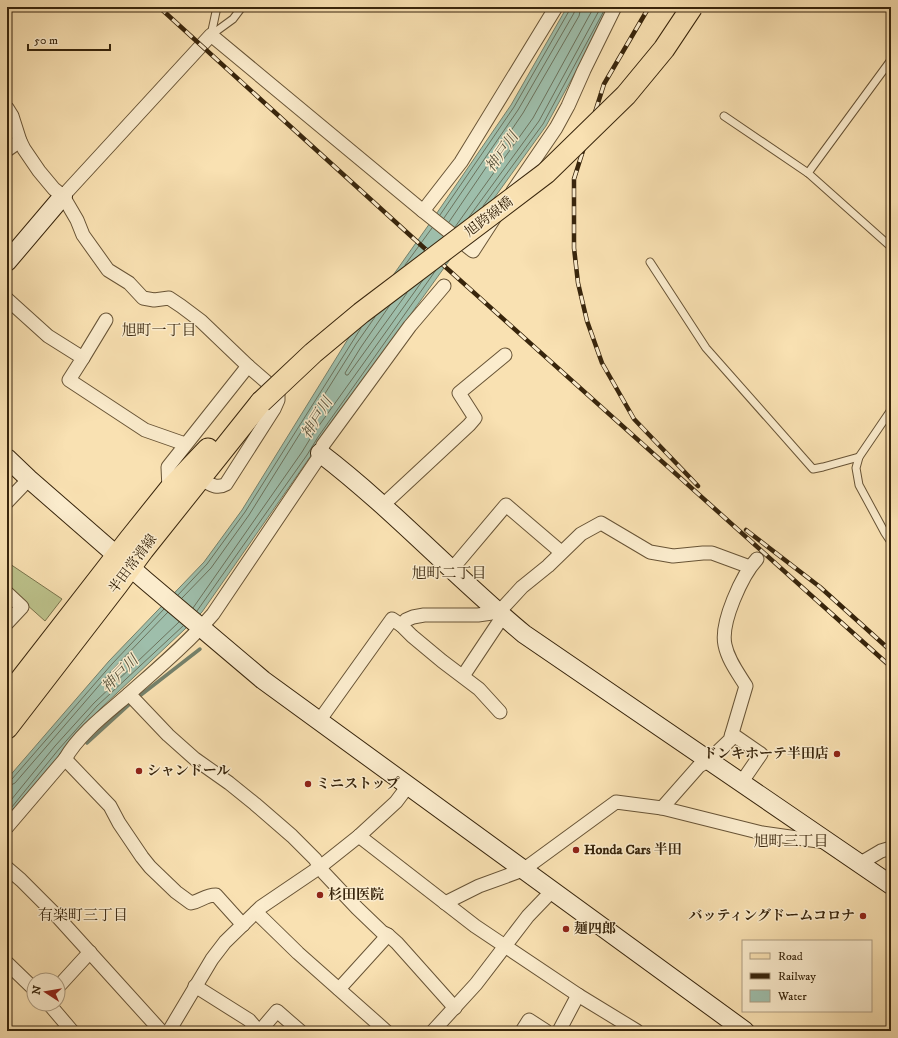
<svg xmlns="http://www.w3.org/2000/svg" width="898" height="1038" font-family="'IM FELL DW Pica','Noto Serif JP',serif">
  <style>
    .green { fill: #bdc38c; stroke: #7a744c }
    .water { fill: #9ebeab; stroke: #75816b }
    .lines { fill: none; stroke-linecap: round; stroke-linejoin: round }
    .shore { stroke: #6b725c; stroke-width: 1 }
    .stream { stroke: #75816b; stroke-width: 3.5 }
    .lane-casing { stroke: #685436; stroke-width: 9 }
    .street-casing { stroke: #685436; stroke-width: 15 }
    .secondary-casing { stroke: #38250c; stroke-width: 20 }
    .primary-casing { stroke: #38250c; stroke-width: 23 }
    .lane { stroke: #fbeccd; stroke-width: 7 }
    .street { stroke: #fbeccd; stroke-width: 13 }
    .secondary { stroke: #fbeccd; stroke-width: 18 }
    .primary { stroke: #f9e1b2; stroke-width: 21 }
    .rail-casing { stroke: #38250c; stroke-width: 4.5 }
    .rail { stroke: #fbeccd; stroke-width: 3; stroke-dasharray: 9; stroke-linecap: butt }
    .primary-bridge-casing { stroke: #38250c; stroke-width: 23; stroke-linecap: butt }
    .primary-bridge { stroke: #f9e1b2; stroke-width: 21 }
    .poi-dot { fill: #8f2418; stroke: #fbeccd; stroke-width: 1.5 }
    .labels { text-anchor: middle; dominant-baseline: central; stroke-width: 3; stroke-linejoin: round; paint-order: stroke }
    .street-label { font-size: 14px; fill: #38250c; stroke: #fbeccd }
    .poi-label { font-size: 14px; font-weight: bold; fill: #38250c; stroke: #fbeccd; text-anchor: start }
    .water-label { font-size: 15px; font-style: italic; fill: #57533c; stroke: #fbeccd }
    .neighbourhood-label { font-size: 15px; fill: #38250c; stroke: #fbeccd }
  </style>
  <rect width="100%" height="100%" fill="#f9e1b2"/>
  <filter id="stains"><feTurbulence type="fractalNoise" baseFrequency=".005" numOctaves="4"/><feColorMatrix values="0 0 0 0 .2 0 0 0 0 .09 0 0 0 0 .02 0 0 0 .5 -.17"/></filter>
  <radialGradient id="worn" r=".72"><stop offset=".6" stop-color="#630" stop-opacity="0"/><stop offset="1" stop-color="#630" stop-opacity=".3"/></radialGradient>
  <polygon class="green" points="7,562 62,599 45,621 7,587"/>
  <polygon class="water" points="567,7 611,7 546,126 321,439 310,457 202,612 185,629 100,709 62,752 7,819 7,779 109,661 204,562 242,510 348,339 430,223 511,105"/>
  <g class="lines">
    <g class="shore">
      <polyline points="483,206 543,124 606,7"/>
      <polyline points="440,215 514,107 569,11 570,7"/>
      <polyline points="469,217 539,121 601,7"/>
      <polyline points="444,218 518,110 574,13 575,7"/>
      <polyline points="449,222 523,113 579,16 581,7"/>
      <polyline points="455,227 533,118 594,7"/>
      <polyline points="405,265 432,228"/>
      <polyline points="390,305 361,347 345,373 346,375 348,375 407,293"/>
      <polyline points="178,595 207,564 245,512 361,328"/>
      <polyline points="182,598 211,568 249,515 356,344 375,317"/>
      <polyline points="193,608 302,452 313,434 423,280"/>
      <polyline points="197,611 307,455 318,437 436,270"/>
      <polyline points="7,781 12,779 112,664 164,609"/>
      <polyline points="7,786 11,785 15,783 115,667 168,612"/>
      <polyline points="7,805 55,746 94,703 179,622"/>
      <polyline points="7,813 59,749 97,706 183,626"/>
    </g>
    <g class="stream">
      <polyline points="137,698 200,649"/>
      <polyline points="87,743 132,702"/>
    </g>
    <g class="lane-casing">
      <g id="lane">
        <polyline points="211,35 233,19 242,7"/>
        <polyline points="211,35 217,7"/>
        <polyline points="724,116 808,173 891,247"/>
        <polyline points="808,173 891,60"/>
        <polyline points="650,262 706,348 813,469 823,467 859,457"/>
        <polyline points="891,410 859,457 856,468 859,485 885,533 891,542"/>
      </g>
    </g>
    <g class="street-casing">
      <g id="street">
        <polyline points="7,108 12,116 20,141 24,149 39,171 54,189 63,196 77,220 83,235 108,270 129,283 143,298 154,300 169,298 181,306 201,321 248,366"/>
        <polyline points="7,150 20,141"/>
        <polyline points="513,191 556,128 568,106 584,70 615,7"/>
        <polyline points="63,196 211,35 423,211 461,162 556,7"/>
        <polyline points="423,211 473,251 495,217"/>
        <polyline points="7,299 48,336 83,358 69,380 145,430 185,444"/>
        <polyline points="83,358 106,320"/>
        <path d="M169,490L168,467L248,366L278,392V400L274,409L226,484C216,490 209,483 200,479"/>
        <polyline points="7,502 29,479"/>
        <polyline points="383,505 469,425 475,418 459,393 505,355"/>
        <polyline points="452,569 506,505 561,552"/>
        <polyline points="7,593 22,607 7,623"/>
        <polyline points="401,625 412,636 442,661 479,689 500,712"/>
        <polyline points="463,676 503,616"/>
        <polyline points="129,694 168,735 195,759 229,783 255,804 292,836 315,859 324,873 357,908 382,932 388,935 397,943 455,1008"/>
        <polyline points="319,721 392,619 401,625 406,620 413,617 424,615 478,615 499,612 522,587 548,566 581,534 601,523 650,552 673,556 703,553 712,553 750,567"/>
        <polyline points="732,734 761,754 741,783"/>
        <path d="M65,759L110,806L119,823L142,857L150,867L176,892L191,903C201,901 205,895 216,895L243,925"/>
        <path d="M662,808L699,766L708,761L730,740L746,686C738,673 728,660 725,645C720,623 742,575 757,559"/>
        <path d="M7,827L65,759C79,734 107,713 129,694C157,669 188,643 213,614L317,460L323,445L410,326L444,286"/>
        <polyline points="359,836 475,926 578,995 637,1031"/>
        <polyline points="859,864 881,851 891,848"/>
        <polyline points="7,868 21,880 55,914 161,1031"/>
        <polyline points="445,903 479,886 523,870 616,802 662,808 762,833 825,842"/>
        <polyline points="256,912 298,953 386,1031"/>
        <polyline points="7,963 34,989"/>
        <polyline points="195,986 249,1020 255,1027 257,1031"/>
        <polyline points="58,987 90,952"/>
        <polyline points="339,989 388,935"/>
        <polyline points="49,1004 72,1031"/>
        <polyline points="169,1031 212,959 225,942 261,907 320,867 359,836 396,802 408,786"/>
        <polyline points="260,1031 277,1011 300,1031"/>
        <polyline points="433,1031 476,984 528,916 552,891"/>
        <polyline points="522,1031 529,1020 546,1031"/>
        <polyline points="559,1031 578,995"/>
      </g>
    </g>
    <g class="secondary-casing">
      <g id="secondary">
        <polyline points="7,262 63,196"/>
        <path d="M320,453C392,508 454,576 524,634L891,885"/>
        <polyline points="7,458 29,479 146,581 263,680 745,1031"/>
      </g>
    </g>
    <g class="primary-casing">
      <g id="primary">
        <polyline points="7,697 129,540 169,490 208,449"/>
        <polyline points="7,728 118,584 143,550 261,402"/>
      </g>
    </g>
    <use href="#lane" class="lane"/>
    <use href="#street" class="street"/>
    <use href="#secondary" class="secondary"/>
    <use href="#primary" class="primary"/>
    <g class="rail-casing">
      <g id="rail">
        <polyline points="159,7 412,237 891,667"/>
        <polyline points="649,7 604,84 574,179 574,248 578,283 587,321 602,363 634,419 698,486"/>
        <polyline points="746,530 820,587 891,651"/>
      </g>
    </g>
    <use href="#rail" class="rail"/>
    <g class="primary-bridge-casing">
      <polyline id="primary-bridge" points="261,402 313,353 361,313 546,173 626,95 664,49 692,7"/>
    </g>
    <use href="#primary-bridge" class="primary-bridge"/>
  </g>
  <g class="poi-dot">
    <circle cx="837" cy="754" r="4"/>
    <circle cx="139" cy="771" r="4"/>
    <circle cx="308" cy="784" r="4"/>
    <circle cx="576" cy="850" r="4"/>
    <circle cx="320" cy="895" r="4"/>
    <circle cx="863" cy="916" r="4"/>
    <circle cx="566" cy="929" r="4"/>
  </g>
  <g class="labels">
    <g class="street-label">
      <text transform="translate(489 217) rotate(-37)">旭跨線橋</text>
      <text transform="translate(133 564) rotate(-53)">半田常滑線</text>
    </g>
    <g class="poi-label">
      <text x="829" y="754" text-anchor="end">ドンキホーテ半田店</text>
      <text x="147" y="771">シャンドール</text>
      <text x="316" y="784">ミニストップ</text>
      <text x="584" y="850">Honda Cars 半田</text>
      <text x="328" y="895">杉田医院</text>
      <text x="855" y="916" text-anchor="end">バッティングドームコロナ</text>
      <text x="574" y="929">麺四郎</text>
    </g>
    <g class="water-label">
      <text transform="translate(502 152) rotate(-55)">神戸川</text>
      <text transform="translate(317 418) rotate(-58)">神戸川</text>
      <text transform="translate(120 674) rotate(-46)">神戸川</text>
    </g>
    <g class="neighbourhood-label">
      <text x="159" y="330">旭町一丁目</text>
      <text x="449" y="573">旭町二丁目</text>
      <text x="791" y="841">旭町三丁目</text>
      <text x="83" y="915">有楽町三丁目</text>
    </g>
  </g>
  <rect width="898" height="1038" fill="none" stroke="#f9e1b2" stroke-width="24"/>
  <rect x="8" y="8" width="882" height="1022" fill="none" stroke="#38250c" stroke-width="2"/>
  <rect x="12" y="12" width="874" height="1014" fill="none" stroke="#38250c"/>
  <rect x="742" y="940" width="130" height="72" fill="#fbeccd" stroke="#ad9c80"/>
  <rect x="750" y="953" width="20" height="6" fill="#f9e1b2" stroke="#ad9c80"/>
  <text x="778" y="960" font-size="12" fill="#38250c">Road</text>
  <rect x="750" y="973" width="20" height="6" fill="#38250c" stroke="#ad9c80"/>
  <text x="778" y="980" font-size="12" fill="#38250c">Railway</text>
  <rect x="750" y="990" width="20" height="12" fill="#9ebeab" stroke="#ad9c80"/>
  <text x="778" y="1000" font-size="12" fill="#38250c">Water</text>
  <g transform="translate(46 992) rotate(282)"><circle r="19" fill="#fbeccd" stroke="#ad9c80"/>
  <path d="M0-3L7 15L0 10L-7 15Z" fill="#8f2418"/>
  <text y="-6" font-size="11" font-weight="bold" text-anchor="middle" fill="#38250c">N</text>
  </g>
  <path d="M28 44v6h82v-6" fill="none" stroke="#38250c" stroke-width="2"/>
  <text x="34" y="44" font-size="12" fill="#38250c" stroke="#fbeccd" stroke-width="3" paint-order="stroke">50 m</text>
  <rect width="100%" height="100%" filter="url(#stains)"/>
  <rect width="100%" height="100%" fill="url(#worn)"/>
</svg>
